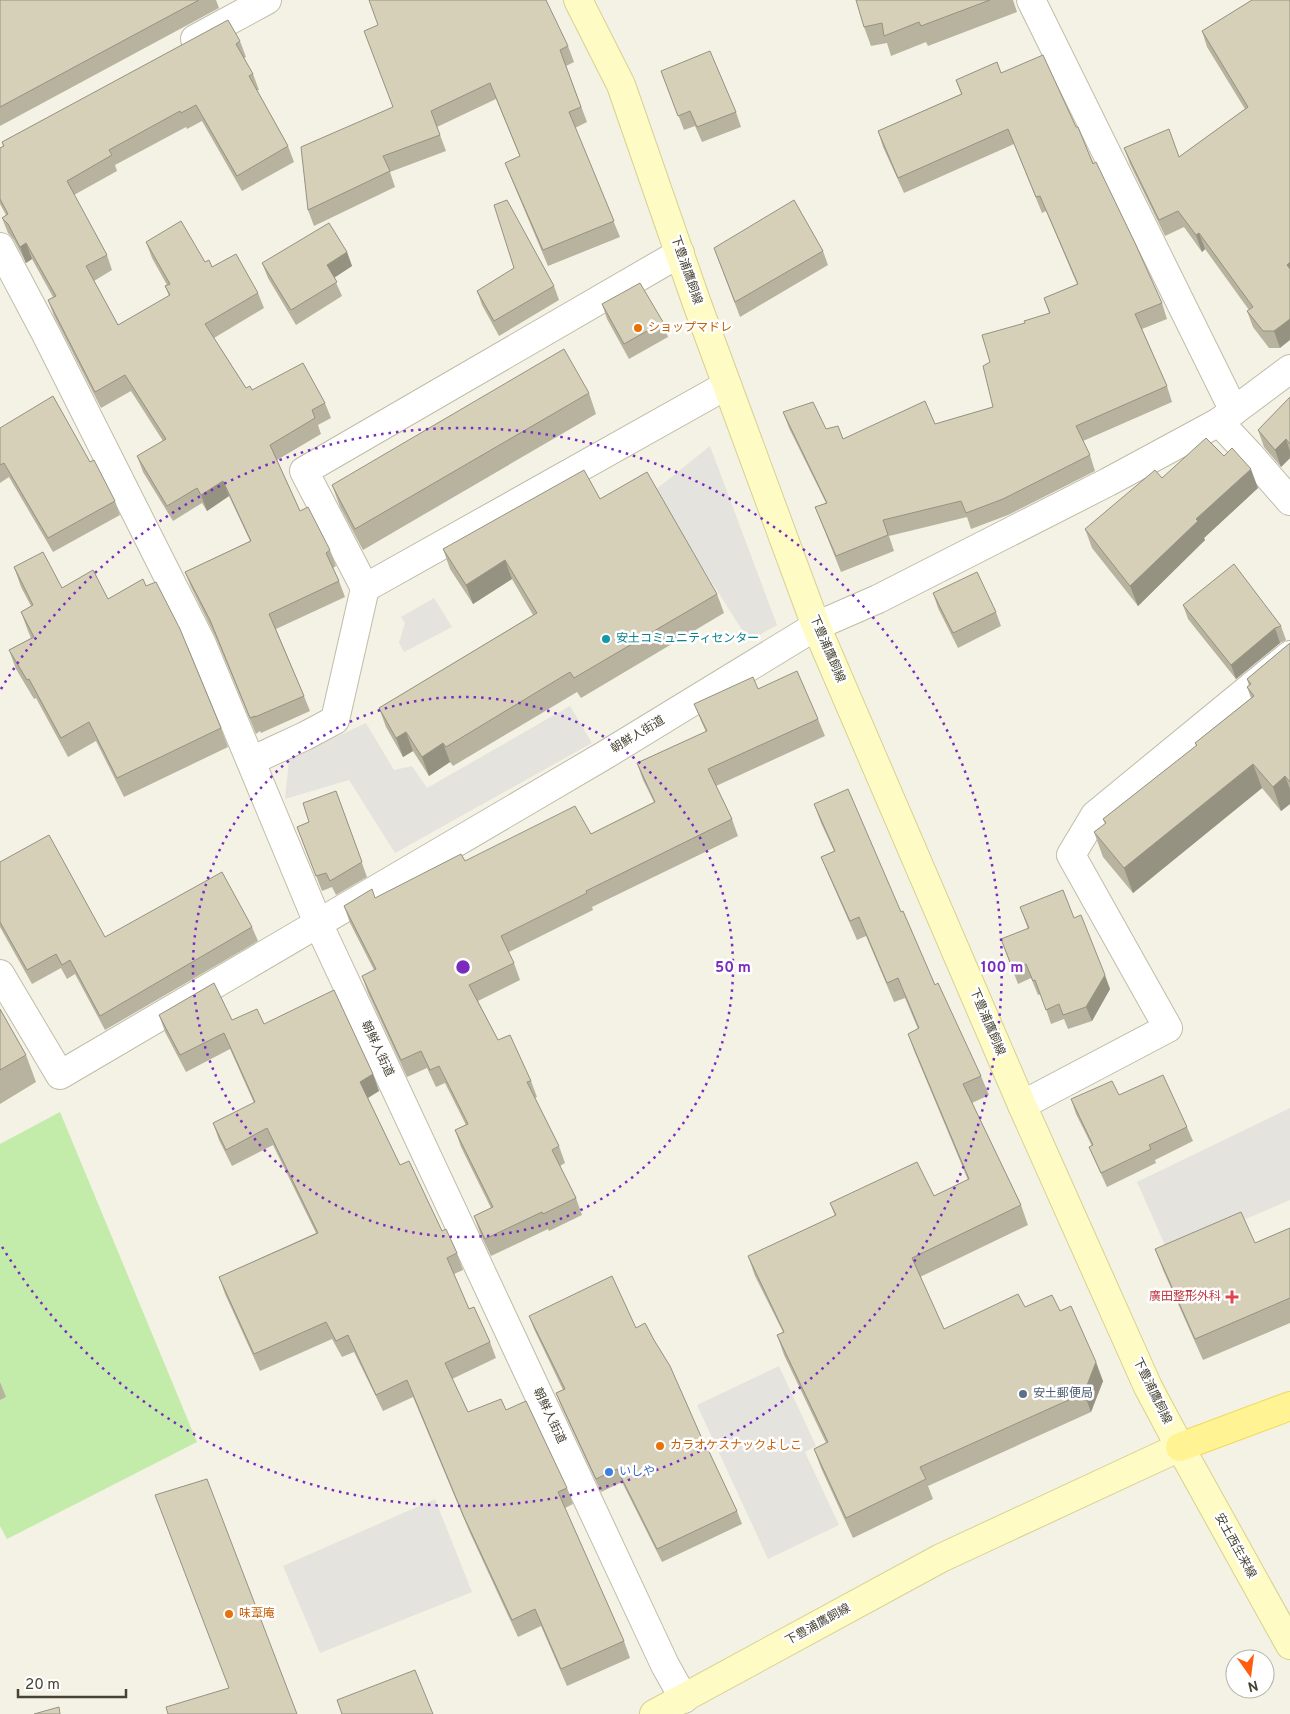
<svg xmlns="http://www.w3.org/2000/svg" width="1290" height="1714" font-family="Overpass,'Noto Sans JP',sans-serif">
  <style>
    .green { fill: #c3ebaa }
    .parking { fill: #e4e3de }
    .lines { fill: none; stroke-linecap: round; stroke-linejoin: round }
    .minor-casing { stroke: #c0bca7; stroke-width: 30 }
    .secondary-casing { stroke: #d7d191; stroke-width: 30 }
    .primary-casing { stroke: #edda5a; stroke-width: 30 }
    .minor { stroke: #fff; stroke-width: 28 }
    .secondary { stroke: #fffbc4; stroke-width: 28 }
    .primary { stroke: #fff393; stroke-width: 28 }
    .wall { fill: #b8b39f }
    .shaded-wall { fill: #969282 }
    .building { fill: #d6d0b9; stroke: #969282 }
    .ring { fill: none; stroke: #7b2cbf; stroke-width: 2.5; stroke-dasharray: 2.5 5 }
    .food-dot { fill: #e8710a; stroke: #fff; stroke-width: 2 }
    .culture-dot { fill: #0f9aa8; stroke: #fff; stroke-width: 2 }
    .health-dot { fill: #e0444e; stroke: #fff; stroke-width: 2 }
    .service-dot { fill: #5c6f8a; stroke: #fff; stroke-width: 2 }
    .shop-dot { fill: #3f7fe0; stroke: #fff; stroke-width: 2 }
    .labels { text-anchor: middle; dominant-baseline: central; stroke-width: 5; stroke-linejoin: round; paint-order: stroke }
    .street-label { font-size: 12px; fill: #474334; stroke: #fff }
    .food-label { font-size: 12px; fill: #c56008; stroke: #fff; text-anchor: start }
    .culture-label { font-size: 12px; fill: #0d838f; stroke: #fff; text-anchor: start }
    .health-label { font-size: 12px; fill: #be3a42; stroke: #fff; text-anchor: end }
    .service-label { font-size: 12px; fill: #4e5e75; stroke: #fff; text-anchor: start }
    .shop-label { font-size: 12px; fill: #366cbe; stroke: #fff; text-anchor: start }
    .centre { fill: #7b2cbf; stroke: #fff; stroke-width: 2.5 }
    .ring-label { font-size: 15px; text-anchor: middle; font-weight: bold; fill: #7b2cbf; stroke: #fff; stroke-width: 5; stroke-linejoin: round; paint-order: stroke }
  </style>
  <rect width="100%" height="100%" fill="#f4f2e5"/>
  <polygon class="green" points="60,1112 197,1442 7,1539 0,1526 0,1144"/>
  <g class="parking">
    <polygon points="710,446 777,625 749,641 654,491"/>
    <polygon points="434,598 452,627 404,652 399,643 405,623 401,617"/>
    <polygon points="570,706 592,743 395,853 349,780 285,799 289,759 366,723 394,770 412,766 427,788"/>
    <polygon points="1290,1108 1290,1200 1168,1252 1137,1182"/>
    <polygon points="779,1366 816,1446 805,1452 839,1525 768,1559 697,1405"/>
    <polygon points="435,1499 472,1592 320,1653 283,1566"/>
  </g>
  <g class="lines">
    <g class="minor-casing">
      <g id="minor">
        <polyline points="1031,0 1234,411"/>
        <polyline points="195,39 267,0"/>
        <polyline points="0,247 45,332 201,642 318,923 665,1665 684,1699"/>
        <polyline points="680,253 304,471 365,588 727,385"/>
        <polyline points="1219,422 1250,455 1290,501"/>
        <polyline points="251,761 305,736 335,720 365,588"/>
        <polyline points="0,974 60,1075 605,755 816,626 878,599 1108,482 1219,422 1290,369"/>
        <polyline points="1022,1105 1168,1028 1071,855 1095,815 1290,655"/>
      </g>
    </g>
    <g class="secondary-casing">
      <g id="secondary">
        <polyline points="578,0 621,85 696,301 816,626 1022,1105 1148,1387 1180,1447 1290,1645"/>
        <polyline points="654,1714 941,1558 1180,1447"/>
      </g>
    </g>
    <g class="primary-casing">
      <polyline id="primary" points="1180,1447 1290,1406"/>
    </g>
    <use href="#minor" class="minor"/>
    <use href="#secondary" class="secondary"/>
    <use href="#primary" class="primary"/>
  </g>
  <g class="wall">
    <polygon points="0,0 216,0 219,8 0,126"/>
    <polygon points="856,0 1013,0 1017,12 928,46 926,42 891,56 887,43 871,46 864,27"/>
    <polygon points="1252,0 1280,348 1269,348 1253,327 1247,311 1249,310 1205,249 1202,252 1184,227 1165,236 1130,164 1124,148 1179,157 1245,109 1207,47 1202,31"/>
    <polygon points="378,25 568,46 574,62 566,66 587,122 575,128 620,237 548,266 511,178 505,163 520,157 496,99 437,127 446,151 390,172 395,187 314,226 308,210 393,107"/>
    <polygon points="240,41 246,57 244,58 253,74 259,90 257,90 288,146 294,162 242,191 202,121 187,129 186,127 115,165 117,171 74,195 107,255 112,270 94,281 118,325 169,296 165,286 167,285 152,258 146,242 205,262 258,293 264,308 214,338 246,388 252,390 325,403 331,418 318,425 321,434 277,460 300,511 330,550 336,566 333,568 339,581 345,597 276,629 304,696 310,711 261,733 260,731 256,734 215,636 191,587 185,572 250,541 229,496 207,511 202,503 173,521 143,472 137,456 163,441 131,391 101,408 54,316 48,300 53,297 32,259 26,263 14,240 8,233 2,218 6,215 0,204 0,148 3,146 2,142"/>
    <polygon points="661,71 736,112 741,127 702,142 695,126 684,130"/>
    <polygon points="1001,73 1076,127 1162,303 1167,319 1142,329 1167,386 1172,402 1083,441 1090,455 1095,471 1008,515 971,529 967,517 889,536 894,551 841,572 815,507 826,503 789,428 783,412 826,429 843,439 935,424 993,407 990,362 1025,323 1049,313 1044,298 1077,284 1046,211 1042,213 1014,144 904,193 883,147 878,131 961,94 956,80"/>
    <polygon points="714,248 823,251 828,265 740,317"/>
    <polygon points="347,252 352,266 334,278 342,296 296,325 268,278 262,263"/>
    <polygon points="514,268 554,286 559,300 499,336 482,305 477,291"/>
    <polygon points="602,304 663,322 668,337 629,359 607,319"/>
    <polygon points="589,393 596,414 363,550 340,507 332,485"/>
    <polygon points="1290,397 1290,458 1281,467 1264,447 1258,430"/>
    <polygon points="0,428 90,462 115,501 120,515 53,552 9,477 0,483"/>
    <polygon points="1224,456 1258,488 1204,538 1205,540 1138,606 1092,548 1085,529 1162,478"/>
    <polygon points="600,499 717,594 724,613 581,698 577,692 453,766 450,762 429,776 413,751 403,757 386,727 379,708 533,615 512,579 473,604 450,569 443,549"/>
    <polygon points="14,567 62,588 108,599 221,728 228,747 124,797 96,741 68,757 36,698 34,699 16,669 9,650 31,638 28,631 21,612 31,606 21,587"/>
    <polygon points="933,593 996,612 1001,626 958,648 938,608"/>
    <polygon points="1183,605 1281,626 1286,640 1280,643 1236,679 1188,619"/>
    <polygon points="1290,643 1290,804 1281,811 1262,788 1133,893 1103,857 1094,832 1105,824 1103,819 1196,746 1195,743 1251,698 1247,687 1249,686 1247,679"/>
    <polygon points="758,689 818,719 825,736 716,786 732,819 738,836 592,907 593,910 509,952 514,963 520,980 478,1001 498,1040 531,1081 537,1097 535,1098 559,1146 565,1163 560,1166 576,1198 582,1215 549,1231 548,1229 491,1256 480,1233 474,1216 491,1208 461,1147 455,1130 466,1125 445,1083 436,1087 427,1068 407,1077 368,993 362,976 374,970 350,923 344,906 375,898 465,861 591,834 654,802 643,780 637,763 706,732 701,721 694,704"/>
    <polygon points="336,791 367,877 336,895 332,887 322,891 297,827 309,822"/>
    <polygon points="814,804 901,912 935,985 981,1076 989,1095 972,1103 1021,1205 1028,1225 920,1277 944,1329 1025,1307 1060,1311 1103,1381 1091,1412 928,1486 933,1499 853,1538 821,1468 814,1449 826,1443 784,1355 777,1335 783,1332 755,1276 748,1256 835,1216 830,1203 934,1196 968,1180 915,1053 908,1034 918,1029 905,998 894,1002 866,936 857,940 829,876 821,857 834,851 821,823"/>
    <polygon points="0,862 105,937 252,927 258,941 105,1030 75,974 67,979 61,968 32,984 0,927"/>
    <polygon points="1020,907 1074,918 1110,989 1092,1021 1068,1029 1064,1019 1051,1024 1041,994 1038,995 1031,978 1018,984 1001,939 1028,929"/>
    <polygon points="0,1009 26,1055 36,1082 0,1104"/>
    <polygon points="159,1015 232,1020 264,1024 373,1074 379,1091 368,1098 400,1165 442,1231 457,1253 463,1270 454,1274 469,1309 490,1342 496,1358 452,1379 468,1412 506,1410 567,1488 573,1504 565,1508 624,1641 630,1658 567,1686 541,1626 518,1637 470,1533 413,1397 383,1411 354,1352 342,1357 332,1339 260,1371 225,1294 219,1277 316,1233 273,1145 232,1166 219,1140 213,1123 254,1103 230,1049 186,1072 165,1032"/>
    <polygon points="1119,1095 1187,1127 1193,1141 1155,1160 1156,1163 1107,1187 1095,1161 1089,1147 1092,1146 1076,1114 1071,1099"/>
    <polygon points="1290,1228 1290,1323 1203,1360 1163,1270 1155,1249 1255,1243"/>
    <polygon points="529,1316 636,1328 703,1441 737,1511 742,1524 662,1562 622,1482 601,1492 561,1406 556,1393 563,1390 534,1329"/>
    <polygon points="0,1382 6,1397 0,1400"/>
  </g>
  <g class="shaded-wall">
    <polygon points="1199,233 1205,249 1202,252 1196,235"/>
    <polygon points="26,243 32,259 26,263 20,247"/>
    <polygon points="347,252 352,266 332,279 327,265"/>
    <polygon points="1290,262 1290,275 1287,265"/>
    <polygon points="1290,319 1290,340 1280,348 1274,331"/>
    <polygon points="1286,439 1290,451 1290,458 1281,467 1275,450"/>
    <polygon points="1251,469 1258,488 1204,538 1205,540 1138,606 1130,586 1196,519"/>
    <polygon points="223,481 229,496 207,511 201,495"/>
    <polygon points="505,560 512,579 473,604 466,585"/>
    <polygon points="1275,628 1280,643 1236,679 1231,665"/>
    <polygon points="406,732 413,751 403,757 396,738"/>
    <polygon points="443,743 450,762 429,776 422,757"/>
    <polygon points="1253,764 1262,788 1133,893 1124,868"/>
    <polygon points="1285,776 1290,789 1290,804 1281,811 1273,787"/>
    <polygon points="1105,975 1110,989 1092,1021 1086,1007"/>
    <polygon points="373,1074 379,1091 366,1099 360,1082"/>
    <polygon points="1096,1362 1103,1381 1091,1412 1084,1393"/>
  </g>
  <g class="building">
    <polygon points="0,0 199,0 0,107"/>
    <polygon points="369,0 546,0 568,46 560,50 581,107 569,112 614,221 543,250 505,163 520,156 490,83 431,111 440,135 383,156 390,171 308,210 301,147 393,107 364,31 378,25"/>
    <polygon points="856,0 990,0 921,26 919,22 884,36 882,23 864,27"/>
    <polygon points="1252,0 1290,0 1290,262 1287,265 1290,269 1290,319 1274,331 1263,331 1247,311 1253,307 1199,233 1196,235 1178,211 1159,220 1124,148 1169,129 1179,157 1248,107 1202,31"/>
    <polygon points="228,20 240,41 236,44 253,74 249,76 288,146 237,176 196,105 181,113 180,111 109,150 112,155 67,181 107,255 86,266 118,325 170,295 165,286 170,284 146,242 181,221 205,262 209,260 212,267 236,254 258,293 205,324 246,388 250,386 252,390 303,363 325,403 312,410 315,418 270,445 300,511 308,507 330,550 326,553 339,581 269,614 304,696 255,717 255,716 250,718 210,620 185,572 251,541 223,481 201,495 197,488 167,506 137,456 166,439 125,375 95,392 48,300 56,296 26,243 20,247 8,224 2,218 8,214 0,199 0,148 4,146 2,142"/>
    <polygon points="710,51 736,112 697,127 690,111 678,116 661,71"/>
    <polygon points="1043,55 1076,127 1078,127 1093,164 1096,162 1135,243 1162,303 1135,314 1167,386 1076,426 1090,455 1003,499 966,513 961,501 883,520 888,535 836,556 815,507 827,503 783,412 813,402 826,429 838,426 843,439 925,401 935,424 993,407 983,366 990,362 982,335 1025,323 1024,321 1050,313 1044,298 1078,284 1040,196 1036,197 1008,129 898,178 878,131 962,94 956,80 997,62 1001,73"/>
    <polygon points="507,200 554,286 494,321 477,291 514,268 494,205"/>
    <polygon points="794,200 823,251 735,302 714,248"/>
    <polygon points="329,223 347,252 327,265 337,282 291,310 262,263"/>
    <polygon points="640,283 663,322 624,344 602,304"/>
    <polygon points="564,349 589,393 355,529 332,485"/>
    <polygon points="53,396 90,462 94,460 115,501 48,538 4,463 0,465 0,428"/>
    <polygon points="1290,397 1290,444 1286,439 1275,450 1258,430"/>
    <polygon points="1206,438 1224,456 1232,448 1251,469 1196,519 1198,521 1130,586 1085,529 1155,470 1162,478"/>
    <polygon points="584,470 600,499 647,472 717,594 574,678 570,672 446,747 443,743 422,757 406,732 396,738 379,708 537,613 505,560 466,585 443,549"/>
    <polygon points="43,552 62,588 93,570 108,599 143,579 146,586 156,582 180,629 221,728 117,778 89,722 61,738 29,679 27,680 9,650 34,637 21,612 33,605 14,567"/>
    <polygon points="1234,564 1281,626 1275,628 1231,665 1183,605"/>
    <polygon points="977,572 996,612 953,633 933,593"/>
    <polygon points="1290,643 1290,782 1285,776 1273,787 1253,764 1124,868 1094,832 1106,823 1103,819 1197,745 1195,743 1254,696 1247,687 1251,684 1247,679"/>
    <polygon points="797,671 818,719 708,769 732,819 586,891 587,893 501,936 514,963 469,985 498,1040 510,1035 531,1081 527,1082 559,1146 552,1150 576,1198 543,1214 542,1212 485,1239 474,1216 493,1207 455,1130 468,1124 439,1066 430,1070 421,1051 401,1060 362,976 376,969 344,906 372,889 375,898 461,854 465,861 575,806 591,834 655,802 637,763 707,731 694,704 753,677 758,689"/>
    <polygon points="848,789 901,912 903,911 935,985 938,983 981,1076 963,1084 1021,1205 912,1258 944,1329 1018,1294 1025,1307 1052,1295 1060,1311 1071,1306 1096,1362 1084,1393 920,1467 926,1479 846,1518 814,1449 828,1442 777,1335 784,1332 748,1256 836,1215 830,1203 917,1162 934,1196 969,1179 908,1034 919,1028 898,978 887,983 859,917 850,921 821,857 835,851 814,804"/>
    <polygon points="336,791 362,862 330,881 326,873 316,876 297,827 309,822 303,803"/>
    <polygon points="49,835 105,937 222,872 252,927 100,1016 70,960 62,965 56,954 27,970 0,922 0,862"/>
    <polygon points="1063,890 1074,918 1081,915 1105,975 1086,1007 1063,1015 1059,1004 1046,1010 1035,980 1033,981 1026,964 1013,970 1001,939 1029,928 1020,907"/>
    <polygon points="214,983 232,1020 257,1009 264,1024 334,990 373,1074 360,1082 400,1165 409,1161 442,1231 446,1229 457,1253 447,1258 469,1309 474,1307 490,1342 445,1363 468,1412 501,1399 506,1410 526,1401 567,1488 558,1492 624,1641 561,1669 535,1609 512,1620 464,1517 407,1380 376,1395 348,1335 336,1341 326,1322 254,1354 219,1277 318,1233 267,1128 226,1150 213,1123 255,1102 224,1033 180,1055 159,1015"/>
    <polygon points="0,1009 26,1055 0,1070"/>
    <polygon points="1163,1075 1187,1127 1149,1145 1151,1149 1101,1173 1089,1147 1093,1145 1071,1099 1112,1081 1119,1095"/>
    <polygon points="1241,1212 1255,1243 1290,1228 1290,1298 1195,1339 1155,1249"/>
    <polygon points="612,1276 636,1328 645,1323 654,1340 670,1366 703,1441 704,1441 737,1511 657,1549 617,1469 596,1479 556,1393 565,1389 529,1316"/>
    <polygon points="207,1479 297,1714 168,1714 166,1707 229,1688 155,1495"/>
    <polygon points="415,1670 433,1714 342,1714 337,1700"/>
    <polygon points="59,1707 60,1714 34,1714"/>
  </g>
  <g class="ring">
    <circle cx="463" cy="967" r="270"/>
    <path d="M1 689A539 539 0 1 1 1 1245"/>
  </g>
  <g class="food-dot">
    <circle cx="638" cy="328" r="5"/>
    <circle cx="660" cy="1446" r="5"/>
    <circle cx="229" cy="1614" r="5"/>
  </g>
  <circle class="culture-dot" cx="606" cy="639" r="5"/>
  <path class="health-dot" d="M1229.5 1289.5h5v5h5v5h-5v5h-5v-5h-5v-5h5z"/>
  <circle class="service-dot" cx="1023" cy="1394" r="5"/>
  <circle class="shop-dot" cx="609" cy="1472" r="5"/>
  <g class="labels">
    <g class="street-label">
      <text transform="translate(686 270) rotate(71)">下豊浦鷹飼線</text>
      <text transform="translate(827 649) rotate(67)">下豊浦鷹飼線</text>
      <text transform="translate(638 735) rotate(-31)">朝鮮人街道</text>
      <text transform="translate(987 1022) rotate(67)">下豊浦鷹飼線</text>
      <text transform="translate(377 1049) rotate(65)">朝鮮人街道</text>
      <text transform="translate(1152 1391) rotate(64)">下豊浦鷹飼線</text>
      <text transform="translate(549 1416) rotate(65)">朝鮮人街道</text>
      <text transform="translate(1235 1546) rotate(61)">安土西生来線</text>
      <text transform="translate(818 1625) rotate(-29)">下豊浦鷹飼線</text>
    </g>
    <g class="food-label">
      <text x="648" y="328">ショップマドレ</text>
      <text x="670" y="1446">カラオケスナックよしこ</text>
      <text x="239" y="1614">味葦庵</text>
    </g>
    <g class="culture-label">
      <text x="616" y="639">安土コミュニティセンター</text>
    </g>
    <g class="health-label">
      <text x="1221" y="1297">廣田整形外科</text>
    </g>
    <g class="service-label">
      <text x="1033" y="1394">安土郵便局</text>
    </g>
    <g class="shop-label">
      <text x="619" y="1472">いしや</text>
    </g>
  </g>
  <circle cx="463" cy="967" r="8" class="centre"/>
  <g class="ring-label">
    <text x="733" y="972">50 m</text>
    <text x="1002" y="972">100 m</text>
  </g>
  <g transform="translate(1250 1674) rotate(166)"><circle r="24" fill="#ffffff" stroke="#b5b4ae"/>
  <path d="M0-4L9 19L0 12L-9 19Z" fill="#ff5e11"/>
  <text y="-8" font-size="14" font-weight="bold" text-anchor="middle" fill="#474334">N</text>
  </g>
  <path d="M18 1689v8h108v-8" fill="none" stroke="#474334" stroke-width="2.5"/>
  <text x="25" y="1689" font-size="15" fill="#474334" stroke="#ffffff" stroke-width="4" paint-order="stroke">20 m</text>
</svg>
